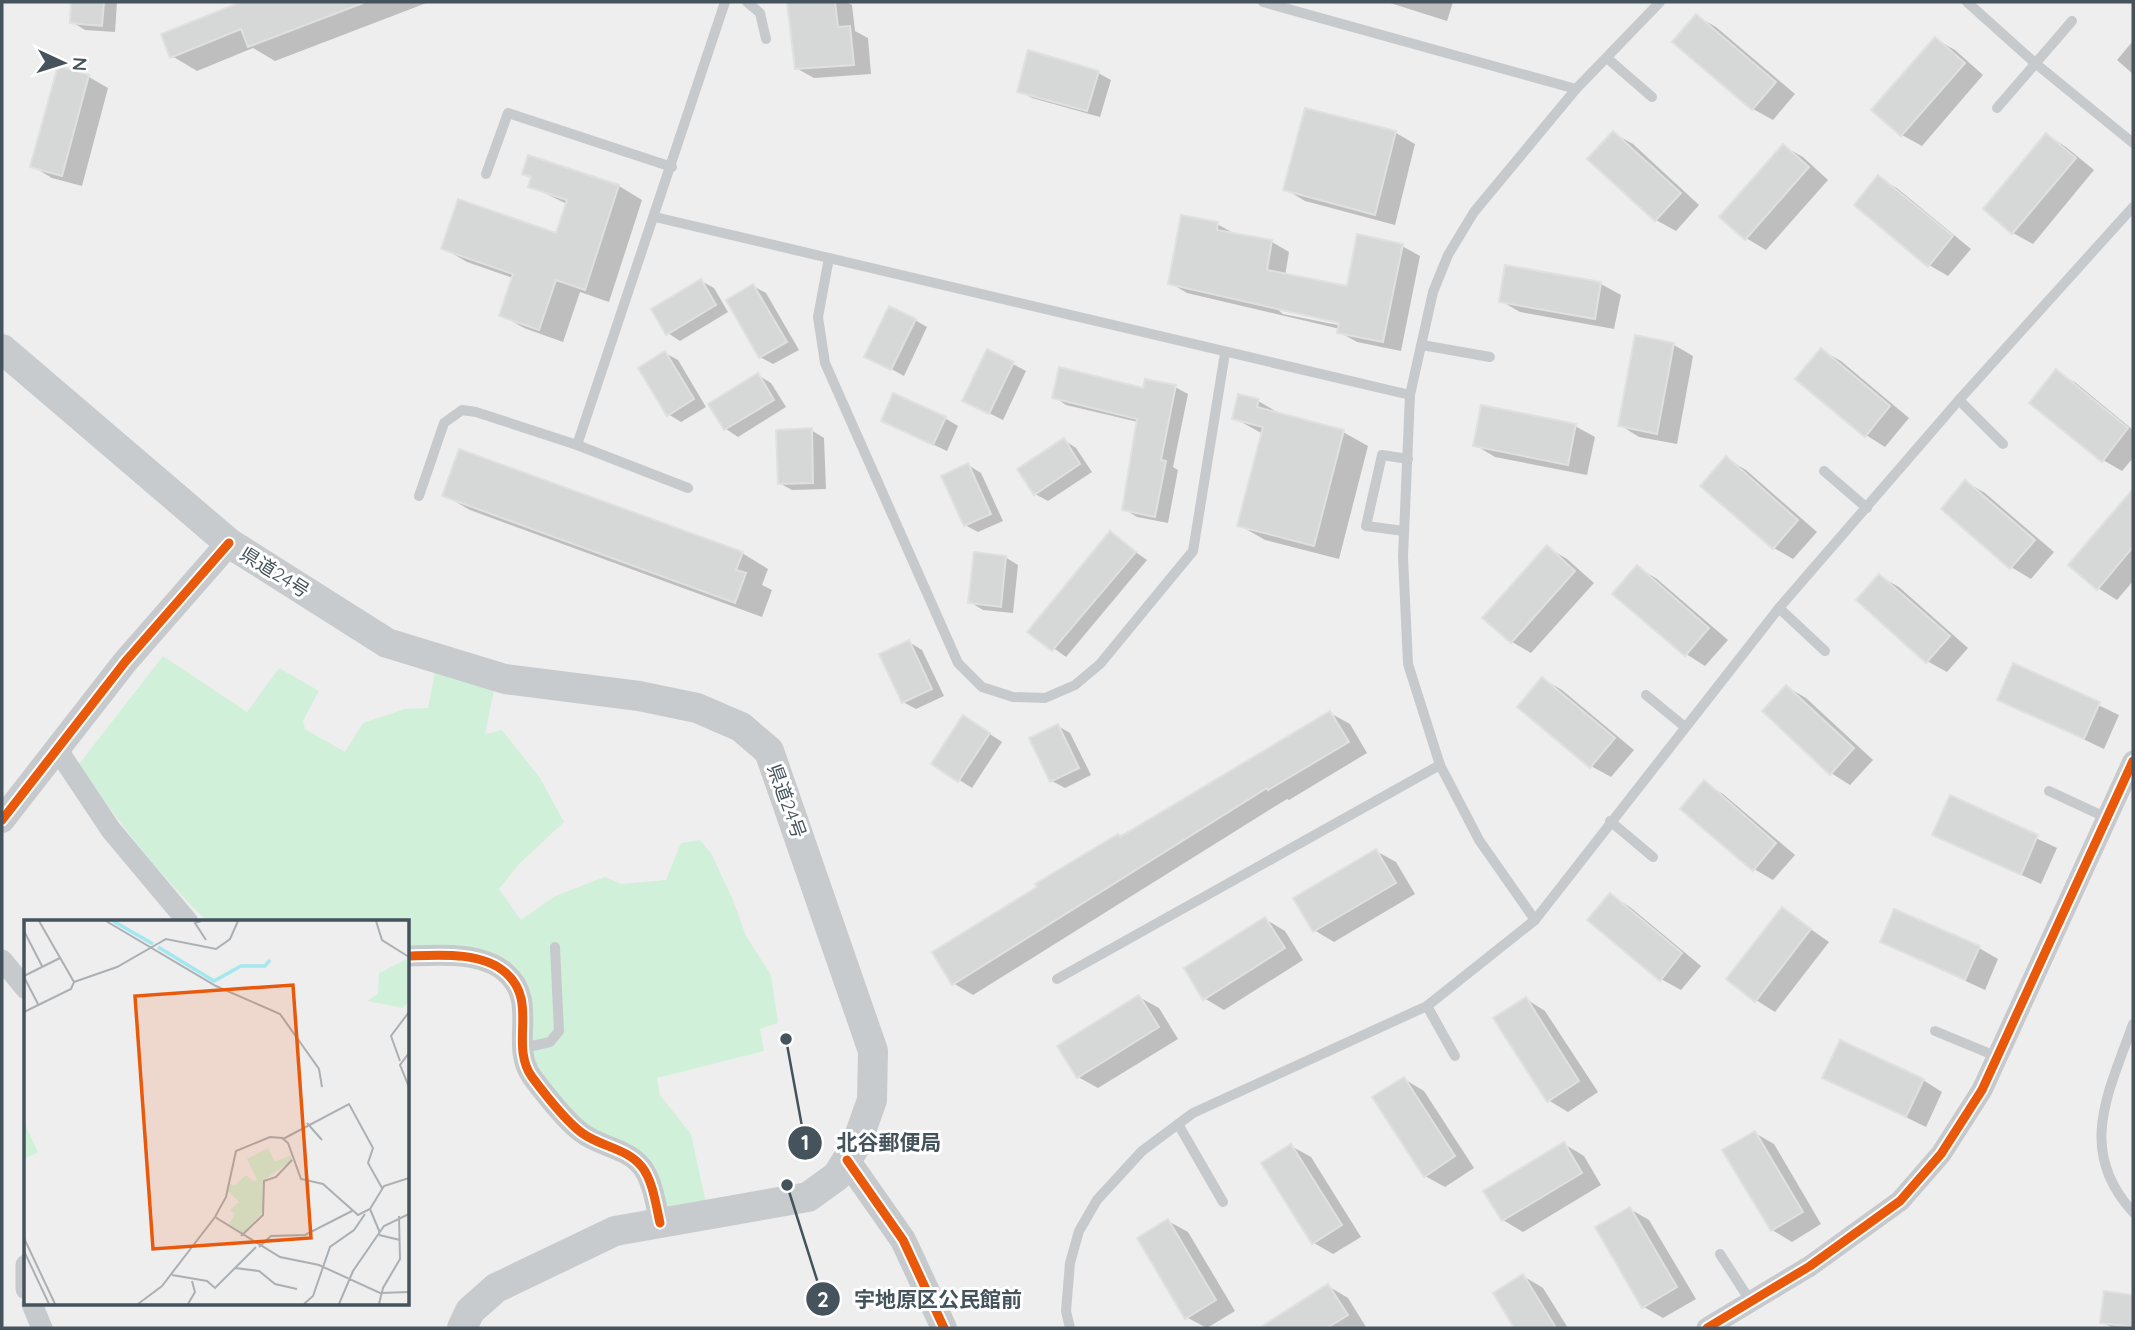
<svg xmlns="http://www.w3.org/2000/svg" width="2135" height="1330" font-family="Quicksand,'Noto Sans JP',sans-serif">
  <style>
    .green { fill: #d1f0da }
    .shadow { fill: #0003; fill-rule: evenodd }
    .building { fill: #d6d7d7; stroke: #e0e0e1; stroke-width: 2 }
    .lines { fill: none; stroke-linecap: round; stroke-linejoin: round }
    .service { stroke: #c7cacd; stroke-width: 10 }
    .minor { stroke: #c7cacd; stroke-width: 21 }
    .tertiary { stroke: #c7cacd; stroke-width: 26 }
    .secondary { stroke: #c8cbce; stroke-width: 30 }
    .cycleway-casing { stroke: #fff; stroke-width: 13 }
    .cycleway { stroke: #e8590c; stroke-width: 9 }
    .labels { text-anchor: middle; dominant-baseline: central; stroke-width: 6; stroke-linejoin: round; paint-order: stroke }
    .street-label { font-size: 19px; fill: #44535c; stroke: #fff }
    .inset-river { fill: none; stroke: #a3e7ef; stroke-width: 3.5 }
    .inset-road { fill: none; stroke: #abb0b4; stroke-width: 2 }
    .view { fill: #e8590c; fill-opacity: 0.15; stroke: #e8590c; stroke-width: 3.5 }
    .inset-edge { fill: none; stroke: #44535c; stroke-width: 3.5 }
    .leader { fill: none; stroke: #44535c; stroke-width: 2.5 }
    .callout-dot { fill: #44535c; stroke: #fff; stroke-width: 2.5 }
    .mark-label { font-size: 21px; text-anchor: middle; font-weight: bold; fill: #fff }
    .callout-label { font-size: 21px; text-anchor: middle; font-weight: bold; fill: #44535c; stroke: #fff; stroke-width: 6; stroke-linejoin: round; paint-order: stroke }
  </style>
  <rect width="100%" height="100%" fill="#efeeee"/>
  <path class="green" d="M163,656L247,712L279,668L319,691L303,721L305,729L345,752L363,723L405,709L428,708L437,662L496,681L485,734L502,730L540,778L564,822L519,864L499,889L521,920L555,896L605,877L622,884L666,880L681,843L700,840L711,853L733,900L746,936L771,975L778,1023L760,1029L764,1051L657,1078L660,1095L691,1134L708,1212L660,1222L647,1175L583,1132L539,1084L524,1012L500,967L408,957V922H208C158,874 117,821 79,764Z"/>
  <g class="shadow">
    <polygon points="73,2 117,2 115,32 85,30 72,22"/>
    <polygon points="248,2 429,2 275,61 253,48 197,71 172,56 163,35"/>
    <polygon points="788,2 846,2 852,5 855,31 868,38 871,74 814,78 796,68"/>
    <polygon points="1387,2 1453,2 1447,21"/>
    <polygon points="1696,16 1716,27 1795,94 1773,120 1753,109 1674,42"/>
    <polygon points="1935,39 1955,50 1983,75 1922,146 1902,135 1873,110"/>
    <polygon points="2133,41 2133,74 2117,60"/>
    <polygon points="59,68 89,77 108,88 82,186 52,178 32,166"/>
    <polygon points="1098,73 1111,80 1100,117 1032,98 1019,91"/>
    <polygon points="1307,110 1396,133 1415,144 1395,225 1305,201 1285,189"/>
    <polygon points="1613,133 1633,144 1699,205 1676,231 1656,220 1590,159"/>
    <polygon points="2047,135 2066,147 2094,170 2033,244 2013,233 1985,209"/>
    <polygon points="1783,146 1803,157 1828,180 1766,250 1746,238"/>
    <polygon points="529,157 619,186 642,200 609,302 580,292 563,342 524,328 501,315 513,278 467,262 443,248 557,236 567,204 530,186 533,178 524,173"/>
    <polygon points="1879,177 1898,189 1971,249 1948,276 1929,265"/>
    <path d="M1217,224L1235,234L1272,242L1289,252L1285,276L1348,288L1402,246L1420,256L1401,351L1357,342L1339,332L1340,329L1187,293L1170,283ZM1278,310L1348,323V327L1283,314Z"/>
    <polygon points="1507,267 1601,284 1621,295 1614,329 1520,312 1501,301"/>
    <polygon points="701,281 714,288 728,312 680,341 668,333"/>
    <polygon points="753,286 766,293 799,350 773,364 760,357"/>
    <polygon points="915,320 927,327 904,376 877,361"/>
    <polygon points="1674,345 1693,356 1677,444 1639,437 1620,425"/>
    <polygon points="1821,350 1841,361 1909,418 1885,447 1866,435"/>
    <polygon points="988,351 1026,371 1003,420 977,407"/>
    <polygon points="665,353 678,360 706,407 681,422 668,414"/>
    <polygon points="2056,372 2076,383 2133,430 2133,458 2122,471 2103,460"/>
    <polygon points="758,375 771,383 786,407 738,437 726,429 711,404"/>
    <polygon points="1175,387 1188,394 1173,467 1178,470 1168,523 1137,517 1124,509 1138,422 1066,405 1054,397"/>
    <polygon points="1258,401 1284,416 1343,432 1368,446 1339,559 1265,540 1239,525 1263,434 1234,418"/>
    <polygon points="945,418 958,426 947,451 883,421"/>
    <polygon points="1575,426 1595,437 1587,475 1495,457 1475,445"/>
    <polygon points="811,430 824,438 826,489 792,490 779,483"/>
    <polygon points="1064,440 1076,448 1092,472 1048,501 1035,494"/>
    <polygon points="1727,459 1746,470 1817,532 1793,559 1774,548"/>
    <polygon points="968,465 981,473 1003,521 978,532 965,525"/>
    <polygon points="1966,482 1985,493 2054,552 2031,579 2011,567 1943,509"/>
    <polygon points="2132,493 2133,581 2117,600 2098,588"/>
    <polygon points="444,495 742,553 768,569 762,585 772,590 762,617 470,510"/>
    <polygon points="1110,534 1147,560 1066,657 1030,631"/>
    <polygon points="1547,547 1567,559 1594,583 1531,653 1512,642"/>
    <polygon points="1005,557 1018,565 1013,613 983,610 970,602"/>
    <polygon points="1637,567 1657,579 1728,640 1705,666 1686,654"/>
    <polygon points="1879,576 1899,587 1968,648 1947,672 1927,661"/>
    <polygon points="909,642 922,650 944,696 916,709 903,702"/>
    <polygon points="2014,665 2119,715 2104,749 1999,699"/>
    <polygon points="1543,679 1562,690 1634,750 1611,777 1591,766"/>
    <polygon points="1787,687 1806,698 1873,760 1850,785 1831,773"/>
    <polygon points="1330,713 1350,724 1367,753 1289,800 1287,799 973,995 953,983 1040,888 1038,884"/>
    <polygon points="976,725 1002,742 972,788 934,764"/>
    <polygon points="1058,726 1070,733 1091,775 1065,788 1052,781"/>
    <polygon points="1704,783 1723,794 1795,855 1773,880 1754,869"/>
    <polygon points="1950,798 2057,848 2041,884 1934,834"/>
    <polygon points="1376,851 1396,862 1415,894 1334,942 1314,930"/>
    <polygon points="1610,895 1630,907 1701,966 1681,990 1661,979"/>
    <polygon points="1782,909 1829,942 1775,1012 1756,1000"/>
    <polygon points="1265,919 1285,931 1303,960 1224,1010 1204,998"/>
    <polygon points="1882,942 1979,948 1998,959 1985,990"/>
    <polygon points="1139,997 1159,1008 1178,1039 1098,1088 1078,1077"/>
    <polygon points="1526,999 1545,1011 1598,1092 1568,1112 1548,1100"/>
    <polygon points="1824,1077 1923,1080 1942,1092 1926,1127"/>
    <polygon points="1404,1079 1424,1091 1474,1168 1445,1187 1425,1176"/>
    <polygon points="1755,1133 1774,1144 1821,1224 1792,1242 1772,1230"/>
    <polygon points="1564,1144 1584,1156 1601,1185 1523,1232 1503,1220"/>
    <polygon points="1291,1146 1311,1157 1361,1237 1333,1254 1314,1243"/>
    <polygon points="1630,1209 1649,1220 1696,1299 1663,1318 1644,1307"/>
    <polygon points="1168,1221 1188,1232 1235,1311 1207,1328 1186,1317"/>
    <polygon points="1523,1276 1543,1288 1568,1328 1516,1328 1495,1293"/>
    <polygon points="1328,1286 1348,1298 1366,1327 1262,1328"/>
    <polygon points="2106,1293 2133,1297 2133,1328 2113,1328 2102,1322"/>
  </g>
  <g class="building">
    <polygon points="71,2 104,2 102,26 70,23"/>
    <polygon points="241,2 363,2 363,3 248,47 241,29 170,58 161,34"/>
    <polygon points="787,2 835,2 838,27 850,26 854,65 795,69"/>
    <polygon points="1696,14 1776,82 1752,110 1672,42"/>
    <polygon points="1935,37 1965,63 1901,136 1871,110"/>
    <polygon points="1028,50 1099,71 1087,111 1017,92"/>
    <polygon points="58,66 89,75 62,176 30,167"/>
    <polygon points="1305,108 1396,131 1375,215 1283,190"/>
    <polygon points="1613,131 1681,193 1655,221 1587,159"/>
    <polygon points="2046,133 2076,158 2012,234 1983,209"/>
    <polygon points="1783,144 1809,167 1745,240 1719,217"/>
    <polygon points="528,155 619,185 585,290 556,280 539,330 499,316 513,274 441,249 458,199 556,233 567,200 528,187 531,177 522,174"/>
    <polygon points="1878,175 1953,236 1928,267 1854,205"/>
    <polygon points="1181,215 1218,222 1217,230 1272,240 1267,270 1347,286 1357,234 1403,244 1383,342 1337,333 1339,323 1168,284"/>
    <polygon points="1505,265 1601,282 1595,319 1499,302"/>
    <polygon points="701,279 716,305 666,335 651,309"/>
    <polygon points="753,284 787,342 759,358 726,300"/>
    <polygon points="889,306 916,319 891,370 864,357"/>
    <polygon points="1635,335 1674,343 1657,434 1618,426"/>
    <polygon points="1821,348 1890,406 1865,437 1795,379"/>
    <polygon points="987,349 1014,362 989,414 962,401"/>
    <polygon points="665,351 694,399 667,416 638,368"/>
    <polygon points="1059,367 1143,388 1145,379 1176,385 1161,460 1166,461 1155,517 1122,510 1137,419 1052,398"/>
    <polygon points="2056,369 2128,428 2102,462 2029,403"/>
    <polygon points="758,373 774,400 724,430 708,404"/>
    <polygon points="893,393 946,417 933,445 881,421"/>
    <polygon points="1238,394 1259,399 1257,407 1344,430 1314,546 1237,526 1263,427 1232,419"/>
    <polygon points="1481,405 1576,424 1568,465 1473,446"/>
    <polygon points="812,428 813,483 778,484 776,430"/>
    <polygon points="1064,438 1080,464 1034,495 1017,469"/>
    <polygon points="459,449 743,552 736,570 746,573 735,603 442,496"/>
    <polygon points="1726,456 1798,520 1773,549 1700,486"/>
    <polygon points="968,463 991,514 964,526 941,476"/>
    <polygon points="1965,480 2035,540 2010,569 1941,509"/>
    <polygon points="2133,489 2133,547 2097,590 2068,565"/>
    <polygon points="1110,531 1136,552 1052,651 1027,632"/>
    <polygon points="1547,545 1575,571 1511,643 1482,618"/>
    <polygon points="974,552 1006,556 1001,607 968,603"/>
    <polygon points="1637,565 1709,628 1685,656 1612,594"/>
    <polygon points="1879,574 1950,636 1926,663 1856,600"/>
    <polygon points="909,640 932,689 902,703 879,654"/>
    <polygon points="2013,663 2100,702 2084,739 1997,700"/>
    <polygon points="1542,677 1615,738 1590,768 1517,707"/>
    <polygon points="1786,685 1854,748 1830,775 1762,711"/>
    <polygon points="1330,711 1349,742 1268,790 1267,788 952,985 932,952 1037,887 1035,884 1118,834 1120,837"/>
    <polygon points="963,715 990,733 958,782 931,764"/>
    <polygon points="1058,724 1079,768 1050,782 1029,738"/>
    <polygon points="1704,780 1776,843 1753,871 1680,809"/>
    <polygon points="1950,795 2038,835 2021,875 1932,835"/>
    <polygon points="1376,849 1396,883 1313,932 1293,898"/>
    <polygon points="1610,893 1682,953 1660,981 1587,920"/>
    <polygon points="1782,907 1811,929 1755,1002 1726,979"/>
    <polygon points="1894,909 1980,946 1965,980 1880,942"/>
    <polygon points="1265,917 1285,948 1203,1000 1184,968"/>
    <polygon points="1139,995 1159,1027 1077,1078 1057,1046"/>
    <polygon points="1526,997 1579,1081 1547,1102 1493,1018"/>
    <polygon points="1840,1040 1924,1079 1906,1117 1822,1078"/>
    <polygon points="1404,1077 1455,1156 1424,1177 1372,1097"/>
    <polygon points="1755,1131 1803,1212 1771,1231 1722,1150"/>
    <polygon points="1564,1142 1582,1173 1502,1221 1483,1191"/>
    <polygon points="1291,1144 1342,1225 1312,1244 1261,1163"/>
    <polygon points="1630,1207 1677,1287 1642,1308 1595,1227"/>
    <polygon points="1168,1219 1216,1300 1185,1319 1137,1238"/>
    <polygon points="1523,1274 1556,1328 1514,1328 1493,1293"/>
    <polygon points="1328,1284 1348,1315 1327,1328 1259,1328"/>
    <polygon points="2104,1291 2133,1295 2133,1327 2100,1323"/>
  </g>
  <g class="lines">
    <g class="service">
      <polyline points="747,2 760,13 766,39"/>
      <polyline points="1263,2 1576,89"/>
      <polyline points="1967,2 2035,63 2133,143"/>
      <polyline points="1607,58 1652,97"/>
      <polyline points="1997,108 2072,21"/>
      <polyline points="486,174 508,113 672,167"/>
      <polyline points="655,217 1410,395"/>
      <polyline points="829,258 818,317 825,363 958,663 982,687 1013,697 1045,698 1075,685 1100,664 1193,551 1225,353"/>
      <polyline points="1422,345 1490,357"/>
      <polyline points="1959,400 2003,444"/>
      <polyline points="577,445 725,2"/>
      <polyline points="1824,471 1867,508"/>
      <polyline points="419,496 444,423 462,410 476,412 577,445 688,488"/>
      <polyline points="1404,531 1366,526 1382,455 1408,459"/>
      <polyline points="1779,608 1825,651"/>
      <polyline points="1646,695 1685,727"/>
      <polyline points="2049,791 2107,818"/>
      <polyline points="1610,821 1653,857"/>
      <polyline points="1535,920 1479,840 1440,765 1408,664 1403,557 1410,395 1433,292 1448,255 1474,212 1576,89 1660,2"/>
      <polyline points="1057,979 1440,765"/>
      <polyline points="1427,1006 1455,1056"/>
      <path d="M2133,1024C2109,1092 2076,1150 2133,1212"/>
      <polyline points="1935,1031 1998,1057"/>
      <polyline points="523,1048 550,1042 559,1031 555,947"/>
      <polyline points="1178,1124 1223,1202"/>
      <polyline points="1720,1254 1751,1302"/>
      <polyline points="1070,1328 1066,1311 1070,1263 1079,1231 1097,1200 1142,1151 1193,1113 1427,1006 1535,920 1779,608 1959,400 2133,207"/>
    </g>
    <g class="minor">
      <polyline points="57,749 111,830 188,922"/>
      <path d="M408,956C437,955 482,951 506,973C539,1002 509,1045 532,1077C544,1093 567,1122 582,1133C601,1147 627,1148 642,1167C653,1181 656,1206 660,1223"/>
      <polyline points="2,960 26,989"/>
      <polyline points="26,1265 26,1289"/>
      <polyline points="32,1304 42,1328"/>
      <polyline points="1707,1328 1810,1266 1900,1201 1941,1154 1982,1090 2133,761"/>
    </g>
    <g class="tertiary">
      <polyline points="2,820 125,662 229,543"/>
      <polyline points="847,1160 903,1240 944,1328"/>
    </g>
    <polyline class="secondary" points="2,349 229,543 387,643 505,679 639,696 697,708 741,727 769,751 873,1051 872,1100 856,1145 837,1176 808,1197 615,1231 496,1288 470,1311 462,1328"/>
    <g class="cycleway-casing">
      <g id="cycleway">
        <polyline points="2,820 125,662 229,543"/>
        <path d="M408,956C437,955 482,951 506,973C539,1002 509,1045 532,1077C544,1093 567,1122 582,1133C601,1147 627,1148 642,1167C653,1181 656,1206 660,1223"/>
        <polyline points="847,1160 903,1240 944,1328"/>
        <polyline points="1707,1328 1810,1266 1900,1201 1941,1154 1982,1090 2133,761"/>
      </g>
    </g>
    <use href="#cycleway" class="cycleway"/>
  </g>
  <g class="labels">
    <g class="street-label">
      <text transform="translate(275 572) rotate(32)">県道24号</text>
      <text transform="translate(787 801) rotate(70)">県道24号</text>
    </g>
  </g>
  <g transform="translate(24 920)">
    <rect width="385" height="385" fill="#efeeee"/>
    <path d="M383,39L385,81L379,88L343,81L354,74L355,53ZM0,202L14,232L0,239ZM244,228L251,242L267,235L268,240L239,261L240,291L219,313L205,304L211,294L206,290L215,282L204,271L206,264L211,265L222,255L230,262L233,259L223,239Z" fill="#d1f0da"/>
    <path class="inset-river" d="M89,1L129,24M134,27L190,61L217,46H241L246,40"/>
    <path class="inset-road" d="M15,1L50,62L93,47L142,19L192,29L206,19L214,1M82,1L192,66L256,94L295,149L298,167M177,1L171,3L182,20M352,1L358,20L385,37M0,11L18,46M0,56L36,38M0,57L14,84M0,92L47,69L50,62M385,133L376,145L385,167M376,141L367,116L385,92M283,203L298,220M259,219L325,184L349,228L344,243L358,268M346,289L356,313M191,297L256,337L295,345L356,373L385,372M355,315L376,320M217,316L239,295L240,261L252,257L268,240M0,318L31,384M235,327L247,316L281,315L328,291M0,331L25,384M211,348L235,351L251,364L273,369M148,355L183,361L191,368L232,327M114,384L138,366L191,297L202,277L212,231L246,217L258,218L264,223L277,259L299,264L334,295L346,289L360,266L385,258M164,384L171,372L168,361M280,384L289,376L306,327L330,310L341,294M315,384L329,351L360,306L385,294M355,384L359,368L376,339L375,296"/>
    <path class="view" d="M269,65L287,318L129,329L111,76Z"/>
    <rect width="385" height="385" class="inset-edge"/>
  </g>
  <path class="leader" d="M786 1039L805 1143M787 1185L823 1299"/>
  <g class="callout-dot">
    <circle cx="786" cy="1039" r="7"/>
    <circle cx="787" cy="1185" r="7"/>
    <circle cx="805" cy="1143" r="18"/>
    <circle cx="823" cy="1299" r="18"/>
  </g>
  <g class="mark-label">
    <text x="805" y="1150">1</text>
    <text x="823" y="1307">2</text>
  </g>
  <g class="callout-label">
    <text x="889" y="1150">北谷郵便局</text>
    <text x="938" y="1307">宇地原区公民館前</text>
  </g>
  <rect width="2135" height="1330" fill="none" stroke="#44535c" stroke-width="7"/>
  <g transform="translate(63 63) rotate(94)" stroke="#ffffff" stroke-width="5" paint-order="stroke">
  <path d="M0-5L12 26L0 18L-12 26Z" fill="#44535c"/>
  <text y="-10" font-size="19" font-weight="bold" text-anchor="middle" fill="#44535c">N</text>
  </g>
</svg>
